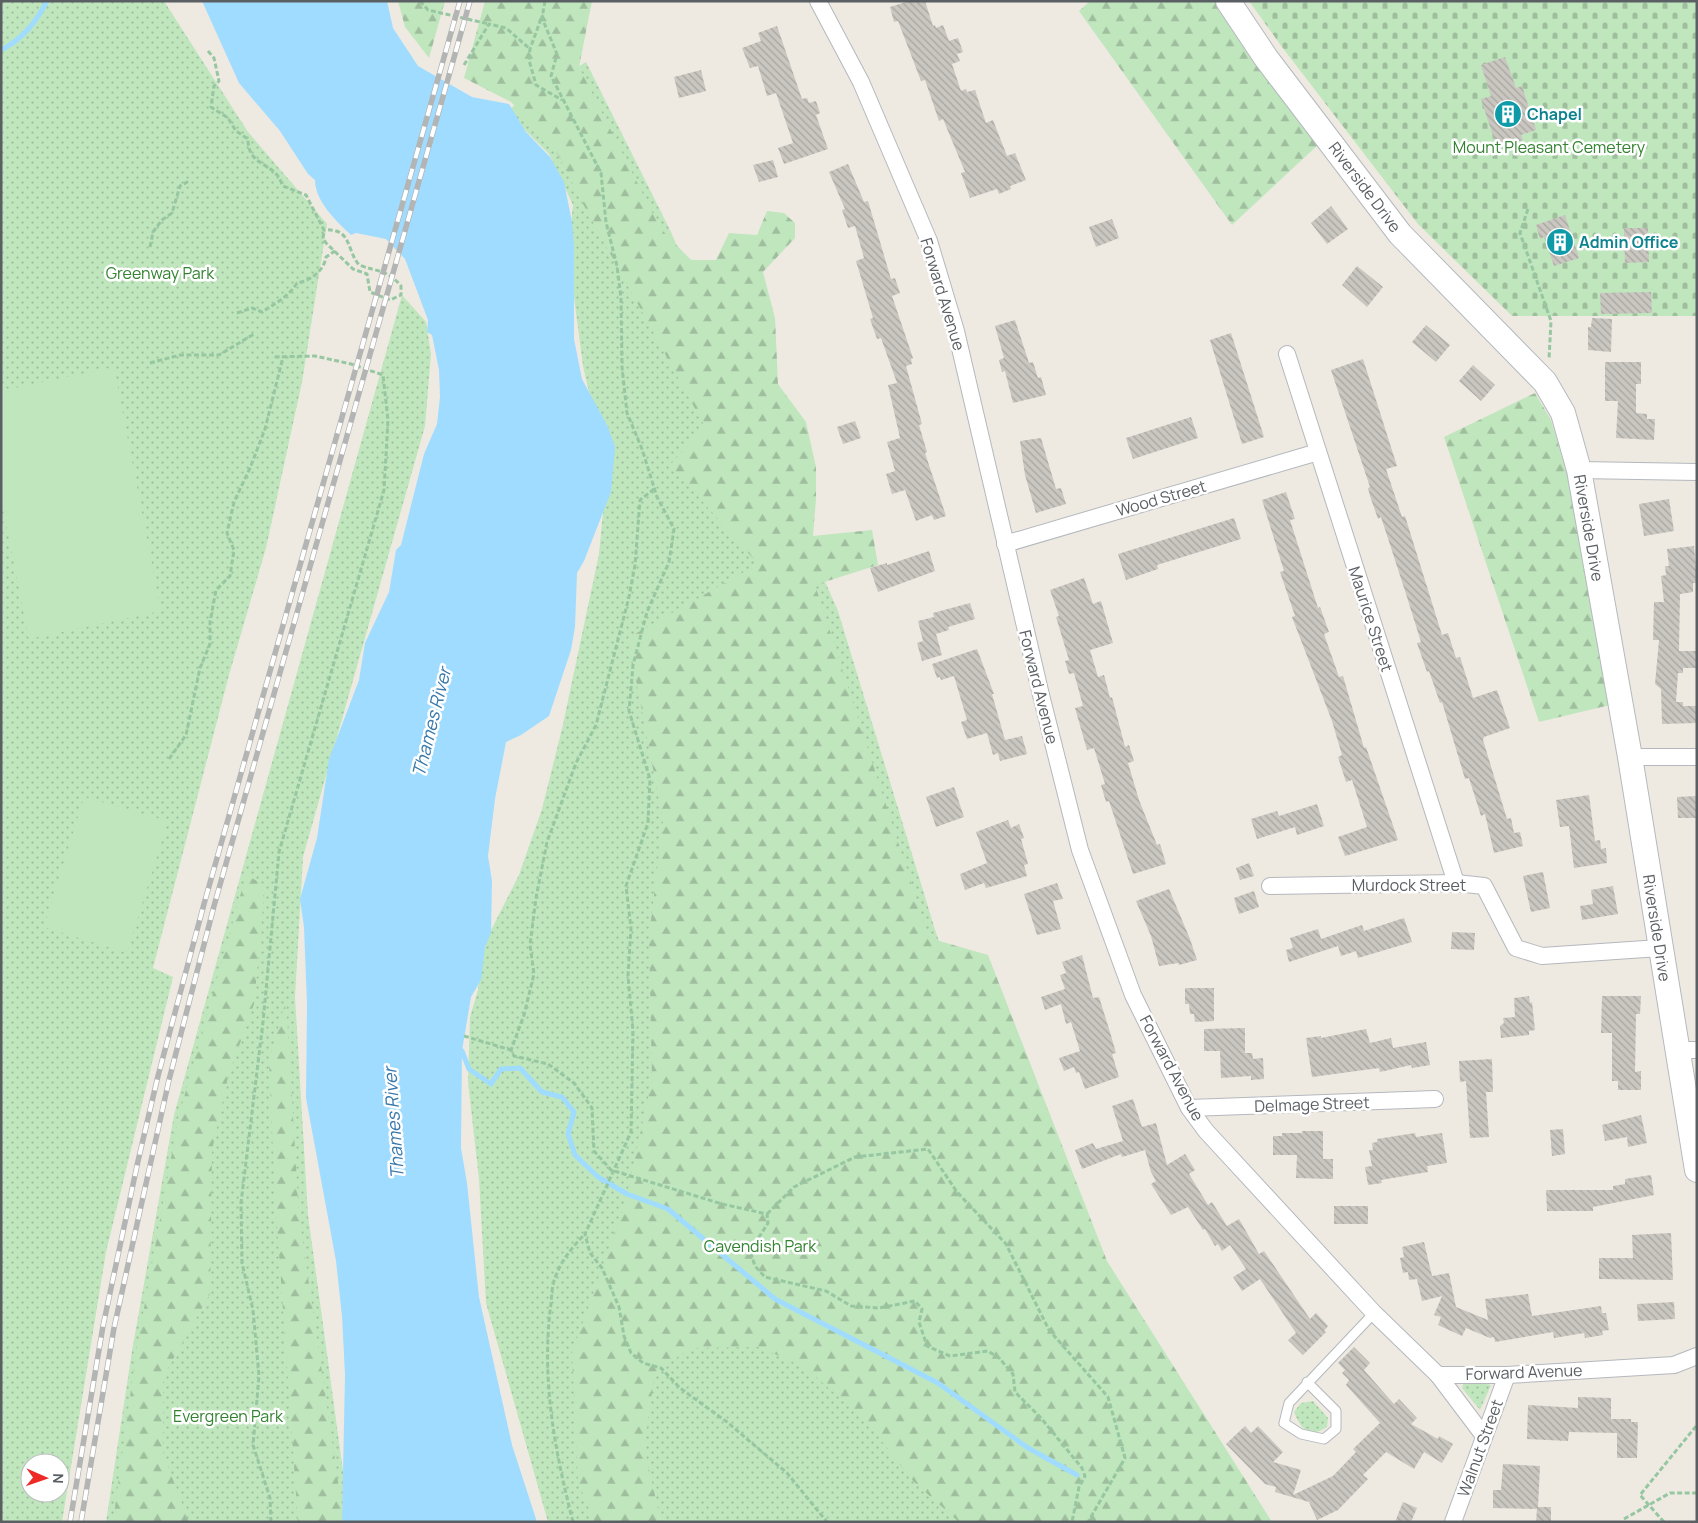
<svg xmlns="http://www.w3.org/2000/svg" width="1698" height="1523" font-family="Manrope,sans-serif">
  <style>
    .grass { fill: url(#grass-dots); fill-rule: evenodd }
    .forest { fill: url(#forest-firs) }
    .cemetery { fill: url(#cemetery-stones) }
    .pitch { fill: #c0e6bd }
    .water { fill: #a0dcff }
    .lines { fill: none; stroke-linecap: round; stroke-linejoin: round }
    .stream { stroke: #a0dcff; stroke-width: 5 }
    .building { fill: url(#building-back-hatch) }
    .service-casing { stroke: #b4b8bd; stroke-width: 11 }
    .minor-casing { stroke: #b4b8bd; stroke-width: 18 }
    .secondary-casing { stroke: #b5b9bf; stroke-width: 26 }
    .path { stroke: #96c7a1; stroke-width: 3; stroke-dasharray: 5 2.5; stroke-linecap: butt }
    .service { stroke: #fff; stroke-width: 9 }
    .minor { stroke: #fff; stroke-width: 16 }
    .secondary { stroke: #fff; stroke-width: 24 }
    .rail-casing { stroke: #b3b4b4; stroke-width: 5.5 }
    .rail { stroke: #fff; stroke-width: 4; stroke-dasharray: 11; stroke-linecap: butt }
    .labels { text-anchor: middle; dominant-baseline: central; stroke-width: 5; stroke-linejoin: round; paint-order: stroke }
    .culture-label { font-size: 16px; font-weight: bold; fill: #0d838f; stroke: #fff; text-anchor: start }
    .park-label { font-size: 16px; fill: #338331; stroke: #fff }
    .street-label { font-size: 16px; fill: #5a5f63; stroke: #fff }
    .water-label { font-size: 18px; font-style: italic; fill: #3878ab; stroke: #fff }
  </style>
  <defs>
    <pattern id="grass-dots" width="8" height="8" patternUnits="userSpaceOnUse" patternTransform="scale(1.25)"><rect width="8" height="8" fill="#c0e6bd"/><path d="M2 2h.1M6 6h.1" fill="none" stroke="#9fbe9d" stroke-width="1.8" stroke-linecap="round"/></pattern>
    <pattern id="forest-firs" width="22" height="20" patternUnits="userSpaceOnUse" patternTransform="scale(1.25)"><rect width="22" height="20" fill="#c0e6bd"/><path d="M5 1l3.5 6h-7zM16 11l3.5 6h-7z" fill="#9fbe9d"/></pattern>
    <pattern id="cemetery-stones" width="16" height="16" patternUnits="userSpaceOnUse" patternTransform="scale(1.25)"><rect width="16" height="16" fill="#c0e6bd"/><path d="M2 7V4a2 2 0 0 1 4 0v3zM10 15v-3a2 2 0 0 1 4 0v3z" fill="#9fbe9d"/></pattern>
    <pattern id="building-back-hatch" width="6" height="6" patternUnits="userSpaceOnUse" patternTransform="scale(1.25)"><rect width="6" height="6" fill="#cac7c1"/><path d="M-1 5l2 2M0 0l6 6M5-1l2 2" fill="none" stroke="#a7a5a0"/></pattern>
  </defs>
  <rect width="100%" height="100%" fill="#eeeae2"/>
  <g class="grass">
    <path d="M1,1H164L248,132L327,224L302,382L266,548L229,675L153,968L173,977L106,1252L62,1522H1ZM30,1463H60V1493H30Z"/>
    <polygon points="586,62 670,230 838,611 936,933 1011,1131 1254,1522 548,1522 486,1303 479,1179 468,1082 470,1017 478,990 482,948 519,875 542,809 562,729 599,554 607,471 583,366 568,251 573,205 549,154 506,111"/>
    <polygon points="402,295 426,322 431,354 425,426 303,857 295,997 308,1215 350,1522 106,1522 132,1351 174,1115"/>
    <polygon points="1465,1380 1491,1385 1480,1410 1462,1388"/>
    <path d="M1313,1401L1328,1418L1327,1427C1309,1439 1301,1429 1294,1412L1301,1403Z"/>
  </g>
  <g class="forest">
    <polygon points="398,1 445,1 429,58 405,27"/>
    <polygon points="485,1 592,1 579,67 660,228 691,260 716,260 729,233 757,235 767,211 784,213 795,223 795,238 763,272 775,318 778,384 806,422 816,467 816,499 813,536 872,530 878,565 815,585 929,938 988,955 1107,1261 1272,1522 959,1522 913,1481 866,1421 806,1368 759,1347 691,1348 655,1372 644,1447 661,1522 594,1522 578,1481 572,1353 625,1203 652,1080 649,936 663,821 628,638 758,564 670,465 705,427 582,202 556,151 511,102 464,78"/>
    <polygon points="1090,1 1217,1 1319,144 1232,225 1079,11"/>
    <polygon points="1535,393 1551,420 1570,483 1610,705 1539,722 1444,437"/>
    <polygon points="246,875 265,885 254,1004 228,1077 212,1150 210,1294 163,1377 163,1453 189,1522 113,1522 136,1353 178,1119"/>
    <polygon points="286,1000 299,1216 344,1522 298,1522 275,1196 269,1061"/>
  </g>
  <polygon class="cemetery" points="1249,1 1697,1 1697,316 1512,316 1418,224 1282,47"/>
  <g class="pitch">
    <polygon points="114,367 161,611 29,639 1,498 1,391"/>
    <polygon points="84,797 168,821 127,953 44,927"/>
  </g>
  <path class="water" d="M202,1H387L393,28L418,66L472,97L509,104L526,132L550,157L564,182L572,222L574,247V339L582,379L608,427L615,447L611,492L584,561L577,573L575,627L571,650L549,716L521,735L506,742L495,799L488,856L492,881L491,933L485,947L481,980L471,997L462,1051L461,1148L467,1183L479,1297L512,1445L537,1522H342L345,1375L342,1316L336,1261L306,1098L307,1004L304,927L300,899L317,838L329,759L359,680L365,643L389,592L396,550L401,545L424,454L437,424L440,397L439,370L432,335L427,332L428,320L405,259L386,239L356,233L351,235C336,221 315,201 315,180L308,174L280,131L239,83Z"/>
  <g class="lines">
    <g class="stream">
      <path d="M1,50C23,39 36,22 47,1"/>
      <polyline points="457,1047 462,1051 469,1069 491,1084 501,1069 520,1068 542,1092 562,1097 574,1112 568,1134 575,1155 598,1177 627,1194 668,1209 775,1299 938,1383 1028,1448 1077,1475"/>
    </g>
  </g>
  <g class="building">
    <polygon points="909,1 925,1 933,26 935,25 936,28 943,25 949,41 958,38 963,52 957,54 960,61 952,64 961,91 966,89 967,92 975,90 986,123 993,120 1007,156 1015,153 1026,180 1010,186 1011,189 999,194 997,189 970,198 961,173 965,172 943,119 939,121 925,80 921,81 898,21 894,22 890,7"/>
    <polygon points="777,26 802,99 807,98 809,103 816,101 820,113 816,115 828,149 784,164 778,148 793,143 776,93 767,96 758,66 750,68 742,48 761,41 758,33"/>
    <polygon points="1505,57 1516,88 1522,86 1536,130 1521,135 1523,140 1497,148 1481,99 1491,96 1481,65"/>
    <polygon points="701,70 706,91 679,98 674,77"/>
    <polygon points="773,160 778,177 759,182 753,165"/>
    <polygon points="848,164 864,202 868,201 891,279 895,278 900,293 892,296 913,358 911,359 912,364 906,366 922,424 919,425 927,452 925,453 946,516 934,520 932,515 916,521 905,490 892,494 886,474 895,471 887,442 900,438 888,385 897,383 881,338 877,339 870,319 873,318 856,261 864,258 855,226 848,228 842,210 845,209 829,172"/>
    <polygon points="1331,206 1348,229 1327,244 1311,223"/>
    <polygon points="1565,215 1579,258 1554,266 1544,237 1540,239 1536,225"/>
    <polygon points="1112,219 1119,238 1096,247 1089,227"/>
    <polygon points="1624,228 1648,228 1649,262 1625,263"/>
    <polygon points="1357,266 1383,287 1367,307 1342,285"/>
    <polygon points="1651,292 1652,313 1601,314 1600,293"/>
    <polygon points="1592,318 1612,319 1611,352 1588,350 1588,327 1591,327"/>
    <polygon points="1015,320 1029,363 1033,362 1038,378 1041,377 1046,395 1013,403 1005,371 1002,372 999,360 1004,358 995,326"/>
    <polygon points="1426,325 1450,345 1436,362 1412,342"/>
    <polygon points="1231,333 1264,437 1242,444 1210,340"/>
    <polygon points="1363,359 1397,466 1386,469 1402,517 1405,516 1442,635 1448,633 1456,658 1460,657 1473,698 1497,690 1510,728 1484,737 1483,740 1507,819 1511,818 1514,833 1520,832 1523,846 1494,853 1485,814 1481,816 1469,778 1465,779 1442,702 1440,703 1429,671 1427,672 1417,643 1421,642 1406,594 1381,517 1378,519 1370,496 1368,488 1370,487 1331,370"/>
    <polygon points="1605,362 1641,362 1641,384 1636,384 1636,413 1647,414 1647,419 1655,419 1654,440 1616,438 1618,401 1605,401"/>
    <polygon points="1473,365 1495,385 1481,401 1459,381"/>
    <polygon points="1191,417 1198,438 1133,459 1126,438"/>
    <polygon points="855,421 861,438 843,444 837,427"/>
    <polygon points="1041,438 1056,489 1061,488 1066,504 1036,513 1025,475 1020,441"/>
    <polygon points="1286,492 1295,519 1290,520 1318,608 1320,607 1329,632 1324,634 1339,677 1343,676 1364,748 1366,747 1398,840 1345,856 1338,837 1367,827 1352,780 1346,782 1338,757 1342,755 1332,721 1292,617 1295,616 1280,572 1284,571 1262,500"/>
    <polygon points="1669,499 1674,531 1644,536 1639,504"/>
    <polygon points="1234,518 1241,539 1157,565 1158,569 1126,580 1118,554"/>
    <polygon points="1694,546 1697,583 1693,583 1693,592 1680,594 1679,651 1697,651 1697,668 1683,668 1683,673 1678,673 1676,702 1683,702 1683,706 1697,706 1697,723 1662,724 1661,689 1655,684 1659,640 1653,640 1654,602 1664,602 1661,576 1666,575 1665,566 1669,566 1667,549"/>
    <polygon points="929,551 935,571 878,592 870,568 887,563 887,565"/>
    <polygon points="1084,578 1093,604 1101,601 1113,643 1090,650 1098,677 1104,675 1110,698 1112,697 1125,747 1129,745 1134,761 1128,763 1139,800 1157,845 1160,844 1166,864 1133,874 1109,801 1106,802 1101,785 1105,784 1094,748 1087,750 1075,708 1083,706 1074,673 1069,674 1065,661 1069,660 1056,617 1059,616 1050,590"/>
    <polygon points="970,603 975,619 948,627 949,630 936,634 942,655 922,661 917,643 923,641 918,621 934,617 933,613"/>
    <polygon points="977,649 994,694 992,694 1005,740 1022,736 1027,754 1000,761 998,753 993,755 987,733 967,739 961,722 967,720 954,676 941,680 940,677 937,678 932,664"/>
    <polygon points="954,787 964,817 936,827 926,797"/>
    <polygon points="1589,795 1595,841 1600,840 1601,849 1606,848 1607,863 1574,868 1569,826 1560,827 1556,800"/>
    <polygon points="1697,796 1697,818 1678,818 1677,797"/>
    <polygon points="1317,804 1324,826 1297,835 1295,827 1257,839 1251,819 1277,811 1279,816"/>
    <polygon points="1008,820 1011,828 1019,824 1024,838 1021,839 1028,864 1024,865 1027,876 986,888 984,883 965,890 960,874 987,863 976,832"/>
    <polygon points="1249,863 1254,876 1240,880 1236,868"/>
    <polygon points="1543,872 1550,908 1531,912 1523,876"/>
    <polygon points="1057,883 1063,899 1053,901 1061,929 1037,935 1024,894"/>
    <polygon points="1613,886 1618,914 1582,920 1580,906 1593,904 1591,890"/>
    <polygon points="1169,889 1190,939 1197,960 1179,965 1178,963 1159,966 1151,936 1136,901"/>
    <polygon points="1254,891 1259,907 1239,914 1234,898"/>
    <polygon points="1404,918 1412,942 1358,958 1356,951 1341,956 1338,946 1289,962 1286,950 1293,948 1290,938 1318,929 1321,939 1362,925 1364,931"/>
    <polygon points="1452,932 1475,933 1474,950 1451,949"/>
    <polygon points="1082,955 1093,998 1099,997 1110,1032 1116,1053 1112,1054 1119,1077 1085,1089 1079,1072 1076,1073 1074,1067 1064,1071 1059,1058 1080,1051 1071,1022 1066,1024 1061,1004 1045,1010 1041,997 1065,989 1060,975 1066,973 1062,962"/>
    <polygon points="1185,988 1214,988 1214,1021 1195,1022 1194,1014 1190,1014 1189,1004 1185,1004"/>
    <polygon points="1529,996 1530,1003 1532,1002 1535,1030 1529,1031 1529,1035 1501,1038 1500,1026 1504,1023 1503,1018 1515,1017 1514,998"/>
    <polygon points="1602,996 1641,996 1640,1014 1636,1014 1635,1072 1641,1071 1641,1090 1618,1090 1618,1081 1612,1081 1612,1033 1601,1033"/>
    <polygon points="1245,1028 1245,1053 1252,1053 1253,1059 1263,1058 1264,1079 1251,1080 1251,1076 1221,1078 1220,1051 1204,1051 1204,1029"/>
    <polygon points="1366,1029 1370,1043 1391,1038 1393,1048 1426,1042 1430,1065 1412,1068 1411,1065 1380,1072 1379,1068 1312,1077 1306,1038 1321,1036 1321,1038"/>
    <polygon points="1492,1059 1493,1092 1486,1092 1489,1137 1470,1138 1466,1081 1460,1082 1459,1061"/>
    <polygon points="1133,1099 1142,1127 1156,1123 1167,1165 1185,1154 1195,1170 1189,1174 1208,1205 1212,1202 1227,1226 1239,1219 1259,1254 1264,1251 1310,1319 1316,1313 1328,1326 1324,1331 1326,1332 1303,1355 1288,1340 1296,1333 1260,1279 1242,1291 1233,1277 1246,1269 1230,1245 1222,1251 1218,1244 1215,1246 1205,1229 1203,1230 1188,1207 1171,1215 1151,1184 1156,1181 1151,1172 1145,1150 1122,1157 1121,1154 1082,1169 1075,1150 1093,1143 1096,1149 1123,1141 1112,1106"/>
    <polygon points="1641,1115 1647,1143 1628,1147 1627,1137 1605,1141 1602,1125"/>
    <polygon points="1563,1129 1565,1154 1552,1156 1550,1130"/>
    <polygon points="1302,1131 1323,1131 1323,1159 1333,1159 1333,1179 1296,1178 1297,1155 1273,1155 1273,1136 1282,1136 1282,1133 1302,1133"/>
    <polygon points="1415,1133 1416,1137 1442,1133 1447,1163 1427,1166 1428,1172 1381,1180 1382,1183 1368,1185 1365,1167 1372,1166 1369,1150 1373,1150 1372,1143 1377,1142 1377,1139"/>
    <polygon points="1651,1175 1654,1195 1593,1207 1593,1211 1547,1211 1546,1190 1613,1190 1613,1186 1625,1184 1625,1179"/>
    <rect x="1334" y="1206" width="34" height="18"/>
    <polygon points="1671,1233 1673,1280 1599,1279 1599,1258 1633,1258 1632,1235"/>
    <polygon points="1424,1242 1432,1276 1449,1273 1456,1307 1488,1320 1485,1299 1528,1294 1532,1316 1601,1306 1602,1313 1606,1313 1609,1330 1602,1331 1603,1335 1585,1338 1584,1333 1554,1338 1553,1332 1495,1342 1494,1337 1490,1338 1466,1328 1462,1336 1438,1325 1441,1317 1434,1315 1442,1296 1422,1301 1417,1279 1409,1280 1408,1272 1403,1273 1400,1258 1404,1257 1402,1247"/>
    <polygon points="1674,1302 1675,1319 1638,1321 1637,1304"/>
    <polygon points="1354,1347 1370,1363 1364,1370 1394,1404 1399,1399 1417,1418 1411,1424 1438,1439 1439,1436 1453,1444 1442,1463 1424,1452 1414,1469 1386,1452 1363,1475 1368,1479 1338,1510 1317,1520 1309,1502 1275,1492 1276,1487 1265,1484 1226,1444 1245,1426 1251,1433 1258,1426 1283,1452 1273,1462 1301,1470 1293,1495 1333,1476 1356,1452 1353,1449 1380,1423 1346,1385 1349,1380 1342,1373 1345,1370 1338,1363"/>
    <polygon points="1578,1397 1611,1398 1611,1419 1631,1419 1631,1422 1638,1422 1637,1458 1617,1458 1617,1433 1569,1432 1568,1441 1527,1439 1528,1405 1578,1408"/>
    <polygon points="1503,1464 1540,1466 1538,1507 1551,1507 1551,1522 1536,1522 1537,1509 1493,1508 1493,1490 1501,1490"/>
    <polygon points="1403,1502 1417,1508 1411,1522 1395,1522"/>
  </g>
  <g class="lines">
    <g class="service-casing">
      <polyline id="service" points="1307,1382 1336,1411 1336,1429 1324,1439 1301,1434 1284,1423 1289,1403 1374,1313"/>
    </g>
    <g class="minor-casing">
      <g id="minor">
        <polyline points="818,1 861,82 929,241 956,331 1041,695 1080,850 1133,995 1189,1108 1206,1131 1374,1313 1438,1375 1507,1375 1674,1365 1697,1356"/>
        <polyline points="1287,354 1456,883"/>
        <polyline points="1579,470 1697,472"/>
        <polyline points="1005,544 1318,452"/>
        <polyline points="1630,757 1697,757"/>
        <polyline points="1270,886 1456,883 1484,886 1516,948 1542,956 1660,948"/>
        <polyline points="1678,1050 1697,1050"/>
        <polyline points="1189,1108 1435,1099"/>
        <polyline points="1438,1375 1484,1436"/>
        <polyline points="1453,1522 1507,1375"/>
      </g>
    </g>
    <g class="secondary-casing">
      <polyline id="secondary" points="1228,1 1266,58 1400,234 1545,382 1563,413 1579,470 1630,757 1697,1170"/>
    </g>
    <g class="path">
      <polyline points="420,1 428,10 489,24"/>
      <polyline points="545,1 542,18 557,54 551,76 601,173 606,222 617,266 621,298 622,367 627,413 642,449 657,497 674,529 669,562 647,612 633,665 629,711 650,779 648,823 626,886 631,928 628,976 633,1031 631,1132 585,1234 590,1253 602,1268 619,1307 624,1336 631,1353 643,1363 661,1368 680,1388 727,1422 787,1473 827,1522"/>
      <polyline points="541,19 530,49 529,60 536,85 562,100"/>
      <path d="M208,51L214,58L219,81L214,86L211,107L228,118L236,131L248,139C248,163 266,162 277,175C280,178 281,183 283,186L306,195L324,230C352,228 346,249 359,265C377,272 387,269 401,286V295L390,300L370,292L367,274L353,269L326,243L323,238L324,230"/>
      <polyline points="464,65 489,24 506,28 530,49"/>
      <polyline points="1528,209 1520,233 1551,321 1549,359"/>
      <polyline points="150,247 153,232 162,220 172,213 180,186 189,181"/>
      <path d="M237,313L252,308L262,312C276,303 288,297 297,283C310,281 324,271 326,257L335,251"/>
      <polyline points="150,363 180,355 219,355 254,334"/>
      <polyline points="654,489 640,500 635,565 629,597 596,725 576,763 547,842 536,898 530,945 534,974 524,1015 511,1050 514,1056 548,1064 574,1083 592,1108 594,1151 611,1170 722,1204 767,1214 768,1223 750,1251 755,1266 765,1277 826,1291 851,1306 879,1308 915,1301 922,1309 919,1322 927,1346 950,1356 988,1351 999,1358 1013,1374 1015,1392 1041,1418 1082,1468 1085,1476 1079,1487 1072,1522"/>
      <polyline points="169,759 186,735 200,668 210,644 210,622 216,590 230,576 234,550 227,533 234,502 250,468 265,429 283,357"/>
      <polyline points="464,1036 511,1050"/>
      <polyline points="767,1214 794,1187 855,1157 928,1149 957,1192 1006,1244 1049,1330 1108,1397 1125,1458 1088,1522"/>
      <polyline points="1,1250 1,1268"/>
      <polyline points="1624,1519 1670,1493 1697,1493"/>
      <polyline points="271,1522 270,1498 253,1445 259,1376 253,1310 242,1263 241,1203 263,1022 279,852 384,490 388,420 383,375 351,364 315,356 272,357"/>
      <path d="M573,1522C555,1452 542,1383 550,1311C552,1301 551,1287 555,1278C561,1261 572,1247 585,1234"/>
      <polyline points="1664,1522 1640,1495 1697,1425"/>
    </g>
    <use href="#service" class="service"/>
    <use href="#minor" class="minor"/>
    <use href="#secondary" class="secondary"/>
    <g class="rail-casing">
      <g id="rail">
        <polyline points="70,1522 103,1326 138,1161 158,1076 204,904 460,1"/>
        <polyline points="81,1522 114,1328 169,1080 214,906 470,1"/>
      </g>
    </g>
    <use href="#rail" class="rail"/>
  </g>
  <defs>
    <g id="building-disc" transform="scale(1.4375)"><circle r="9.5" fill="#0f9aa8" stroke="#fff"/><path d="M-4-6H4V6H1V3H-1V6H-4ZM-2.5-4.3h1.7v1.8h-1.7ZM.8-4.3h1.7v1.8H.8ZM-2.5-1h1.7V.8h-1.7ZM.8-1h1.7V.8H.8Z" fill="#fff"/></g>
  </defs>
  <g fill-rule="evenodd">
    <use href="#building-disc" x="1508" y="114"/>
    <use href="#building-disc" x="1560" y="242"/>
  </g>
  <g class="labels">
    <g class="culture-label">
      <text x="1527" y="114">Chapel</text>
      <text x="1579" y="242">Admin Office</text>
    </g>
    <g class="park-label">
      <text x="1549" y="147">Mount Pleasant Cemetery</text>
      <text x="160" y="273">Greenway Park</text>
      <text x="760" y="1246">Cavendish Park</text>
      <text x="228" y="1416">Evergreen Park</text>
    </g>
    <g class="street-label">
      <text transform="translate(1365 187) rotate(53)">Riverside Drive</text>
      <text transform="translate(943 294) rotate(73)">Forward Avenue</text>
      <text transform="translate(1161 498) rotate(-16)">Wood Street</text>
      <text transform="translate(1589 528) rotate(80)">Riverside Drive</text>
      <text transform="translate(1371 619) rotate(72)">Maurice Street</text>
      <text transform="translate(1039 687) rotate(76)">Forward Avenue</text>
      <text x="1409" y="885">Murdock Street</text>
      <text transform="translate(1657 928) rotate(81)">Riverside Drive</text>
      <text transform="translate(1172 1068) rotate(62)">Forward Avenue</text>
      <text transform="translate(1312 1104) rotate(-2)">Delmage Street</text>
      <text transform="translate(1524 1372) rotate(-2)">Forward Avenue</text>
      <text transform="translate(1480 1448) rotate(-70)">Walnut Street</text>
    </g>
    <g class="water-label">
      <text transform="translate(431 722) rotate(-76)">Thames River</text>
      <text transform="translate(393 1123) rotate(-94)">Thames River</text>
    </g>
  </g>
  <rect width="1698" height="1523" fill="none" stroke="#5a5f63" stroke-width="5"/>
  <g transform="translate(45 1478) rotate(92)"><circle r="24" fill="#ffffff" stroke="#bdbfc1"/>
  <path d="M0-4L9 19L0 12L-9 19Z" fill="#ee2a27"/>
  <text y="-8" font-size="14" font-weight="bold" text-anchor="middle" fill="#5a5f63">N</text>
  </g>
</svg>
